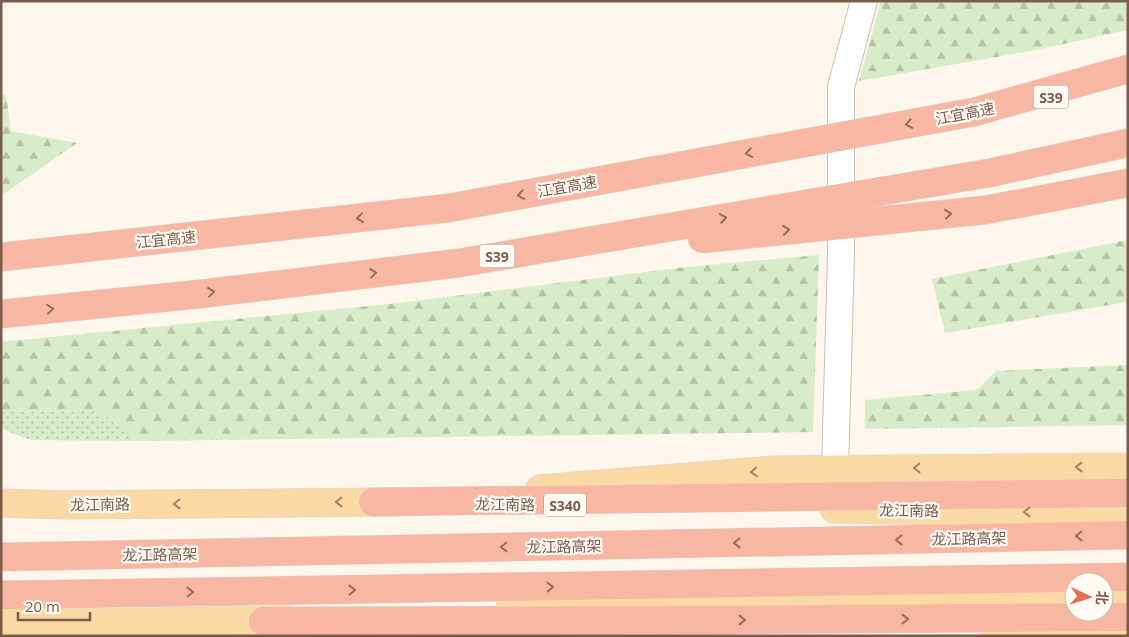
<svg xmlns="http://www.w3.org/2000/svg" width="1129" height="637" font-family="'Open Sans','Noto Sans SC',sans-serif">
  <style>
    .grass { fill: url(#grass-dots) }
    .forest { fill: url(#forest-firs) }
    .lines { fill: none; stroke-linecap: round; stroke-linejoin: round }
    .minor-casing { stroke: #d1beb0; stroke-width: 28 }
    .major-casing { stroke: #dad1cd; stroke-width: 29 }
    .highway-casing { stroke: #dad1cd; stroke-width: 29 }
    .minor { stroke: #fff; stroke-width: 26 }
    .major { stroke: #fbd9a5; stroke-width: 28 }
    .highway { stroke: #f7b7a3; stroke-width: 28 }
    .highway-bridge-casing { stroke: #dad1cd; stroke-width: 29; stroke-linecap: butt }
    .highway-bridge { stroke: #f7b7a3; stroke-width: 28 }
    .oneway { stroke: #936e5e }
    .oneway2 { stroke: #a18267 }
    .labels { text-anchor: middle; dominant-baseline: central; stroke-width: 4.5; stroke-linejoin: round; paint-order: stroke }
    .shield { fill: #fffaf3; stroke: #a28b7f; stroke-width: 1 }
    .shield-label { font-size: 14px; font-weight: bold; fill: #7a5c4d }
    .street-label { font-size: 15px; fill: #7a5c4d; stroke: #fffaf3 }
  </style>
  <defs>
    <pattern id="grass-dots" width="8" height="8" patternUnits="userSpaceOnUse" patternTransform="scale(1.25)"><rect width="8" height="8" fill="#d8ecc9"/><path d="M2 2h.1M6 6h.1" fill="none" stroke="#b4c2a5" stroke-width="1.8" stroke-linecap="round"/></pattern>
    <pattern id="forest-firs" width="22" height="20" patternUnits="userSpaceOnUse" patternTransform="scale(1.25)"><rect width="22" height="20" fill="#d8ecc9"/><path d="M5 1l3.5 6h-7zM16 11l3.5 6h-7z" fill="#b4c2a5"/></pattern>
  </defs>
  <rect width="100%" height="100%" fill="#fdf6ec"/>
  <polygon class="grass" points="100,411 137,441 30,440 1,429 1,412"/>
  <g class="forest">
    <polygon points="881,1 1128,1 1128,30 1036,50 859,81"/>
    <polygon points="1,95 6,95 11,131 77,143 1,196"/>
    <polygon points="1128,240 1128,302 945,333 932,279"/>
    <polygon points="819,255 813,432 137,441 100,411 1,412 1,342 390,304 677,268"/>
    <polygon points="1128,365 1128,425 865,429 865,400 977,390 996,371"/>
  </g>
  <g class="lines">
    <g class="minor-casing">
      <polyline id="minor" points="835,469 841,256 841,87 864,1"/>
    </g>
    <g class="major-casing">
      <g id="major">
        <polyline points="540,489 774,470 1128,467"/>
        <polyline points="1,503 62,505 396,502"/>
        <polyline points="834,509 1011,512 1128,511"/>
        <polyline points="1104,595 1128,595"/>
        <polyline points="510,608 689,599 1074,595"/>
        <polyline points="1,621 87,623 287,620"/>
        <polyline points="319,629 364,636"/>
        <polyline points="995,636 1128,633"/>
      </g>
    </g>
    <g class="highway-casing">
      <g id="highway">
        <polyline points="974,112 1128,69"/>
        <polyline points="989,173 1128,143"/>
        <polyline points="985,210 1128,183"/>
        <polyline points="373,502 1128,493"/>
        <polyline points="1,557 1128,535"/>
        <polyline points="1,595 1128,577"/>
        <polyline points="263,621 694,620 1128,617"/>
      </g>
    </g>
    <use href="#minor" class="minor"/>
    <use href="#major" class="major"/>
    <use href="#highway" class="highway"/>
    <g class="highway-bridge-casing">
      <g id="highway-bridge">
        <polyline points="702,239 985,210"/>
        <polyline points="1,257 449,208 974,112"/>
        <polyline points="1,314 200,294 459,263 989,173"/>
      </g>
    </g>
    <use href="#highway-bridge" class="highway-bridge"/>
  </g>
  <defs><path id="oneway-chevron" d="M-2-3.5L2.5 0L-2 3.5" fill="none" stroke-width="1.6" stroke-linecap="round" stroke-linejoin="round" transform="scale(1.25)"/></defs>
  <g class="oneway">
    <use href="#oneway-chevron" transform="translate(909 124) rotate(170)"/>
    <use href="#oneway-chevron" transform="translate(749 153) rotate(170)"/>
    <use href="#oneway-chevron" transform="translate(521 195) rotate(170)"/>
    <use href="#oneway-chevron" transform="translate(948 214) rotate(-6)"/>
    <use href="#oneway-chevron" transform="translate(360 218) rotate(174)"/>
    <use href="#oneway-chevron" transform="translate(723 218) rotate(-10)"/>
    <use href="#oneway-chevron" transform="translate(786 230) rotate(-6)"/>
    <use href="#oneway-chevron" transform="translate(373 273) rotate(-7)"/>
    <use href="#oneway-chevron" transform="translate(211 292) rotate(-7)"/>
    <use href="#oneway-chevron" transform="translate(50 309) rotate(-6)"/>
    <use href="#oneway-chevron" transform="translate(1079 536) rotate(179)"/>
    <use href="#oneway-chevron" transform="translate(899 540) rotate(179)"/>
    <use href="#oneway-chevron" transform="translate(737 543) rotate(179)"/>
    <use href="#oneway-chevron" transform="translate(504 547) rotate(179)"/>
    <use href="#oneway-chevron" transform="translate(550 587) rotate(-1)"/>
    <use href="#oneway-chevron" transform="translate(352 590) rotate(-1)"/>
    <use href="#oneway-chevron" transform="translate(190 592) rotate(-1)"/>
    <use href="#oneway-chevron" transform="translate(905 619)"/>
    <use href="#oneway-chevron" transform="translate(742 620)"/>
  </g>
  <g class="oneway2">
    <use href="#oneway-chevron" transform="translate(1079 467) rotate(180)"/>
    <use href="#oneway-chevron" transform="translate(917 468) rotate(179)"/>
    <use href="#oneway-chevron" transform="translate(754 472) rotate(176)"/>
    <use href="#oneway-chevron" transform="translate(339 502) rotate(179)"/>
    <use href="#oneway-chevron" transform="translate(177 504) rotate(179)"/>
    <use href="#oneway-chevron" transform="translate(1027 512) rotate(179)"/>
  </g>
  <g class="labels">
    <g class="shield">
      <rect x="1033.5" y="85.5" width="35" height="23" rx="4"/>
      <rect x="479.5" y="244.5" width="35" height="23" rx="4"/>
      <rect x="544" y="493.5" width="42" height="23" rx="4"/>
    </g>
    <g class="shield-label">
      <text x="1051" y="97">S39</text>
      <text x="497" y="256">S39</text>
      <text x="565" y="505">S340</text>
    </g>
    <g class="street-label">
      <text transform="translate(965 113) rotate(-11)">江宜高速</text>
      <text transform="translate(567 186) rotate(-10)">江宜高速</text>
      <text transform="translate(166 239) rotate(-6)">江宜高速</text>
      <text transform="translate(100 504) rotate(-1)">龙江南路</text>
      <text transform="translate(505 504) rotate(1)">龙江南路</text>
      <text transform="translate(909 510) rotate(1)">龙江南路</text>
      <text transform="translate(969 538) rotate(-1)">龙江路高架</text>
      <text transform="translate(564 546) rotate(-1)">龙江路高架</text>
      <text transform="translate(160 554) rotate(-1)">龙江路高架</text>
    </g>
  </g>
  <rect width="1129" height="637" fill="none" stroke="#7a5c4d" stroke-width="5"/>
  <g transform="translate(1089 597) rotate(94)"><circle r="24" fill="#fffaf3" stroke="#cabbb1"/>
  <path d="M0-4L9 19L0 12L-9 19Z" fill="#e76f51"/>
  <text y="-8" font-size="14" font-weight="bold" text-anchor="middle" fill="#7a5c4d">北</text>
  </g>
  <path d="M18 612v8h72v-8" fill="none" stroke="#7a5c4d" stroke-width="2.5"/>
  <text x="25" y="612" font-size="15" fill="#7a5c4d" stroke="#fffaf3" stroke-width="4" paint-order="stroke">20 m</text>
</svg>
